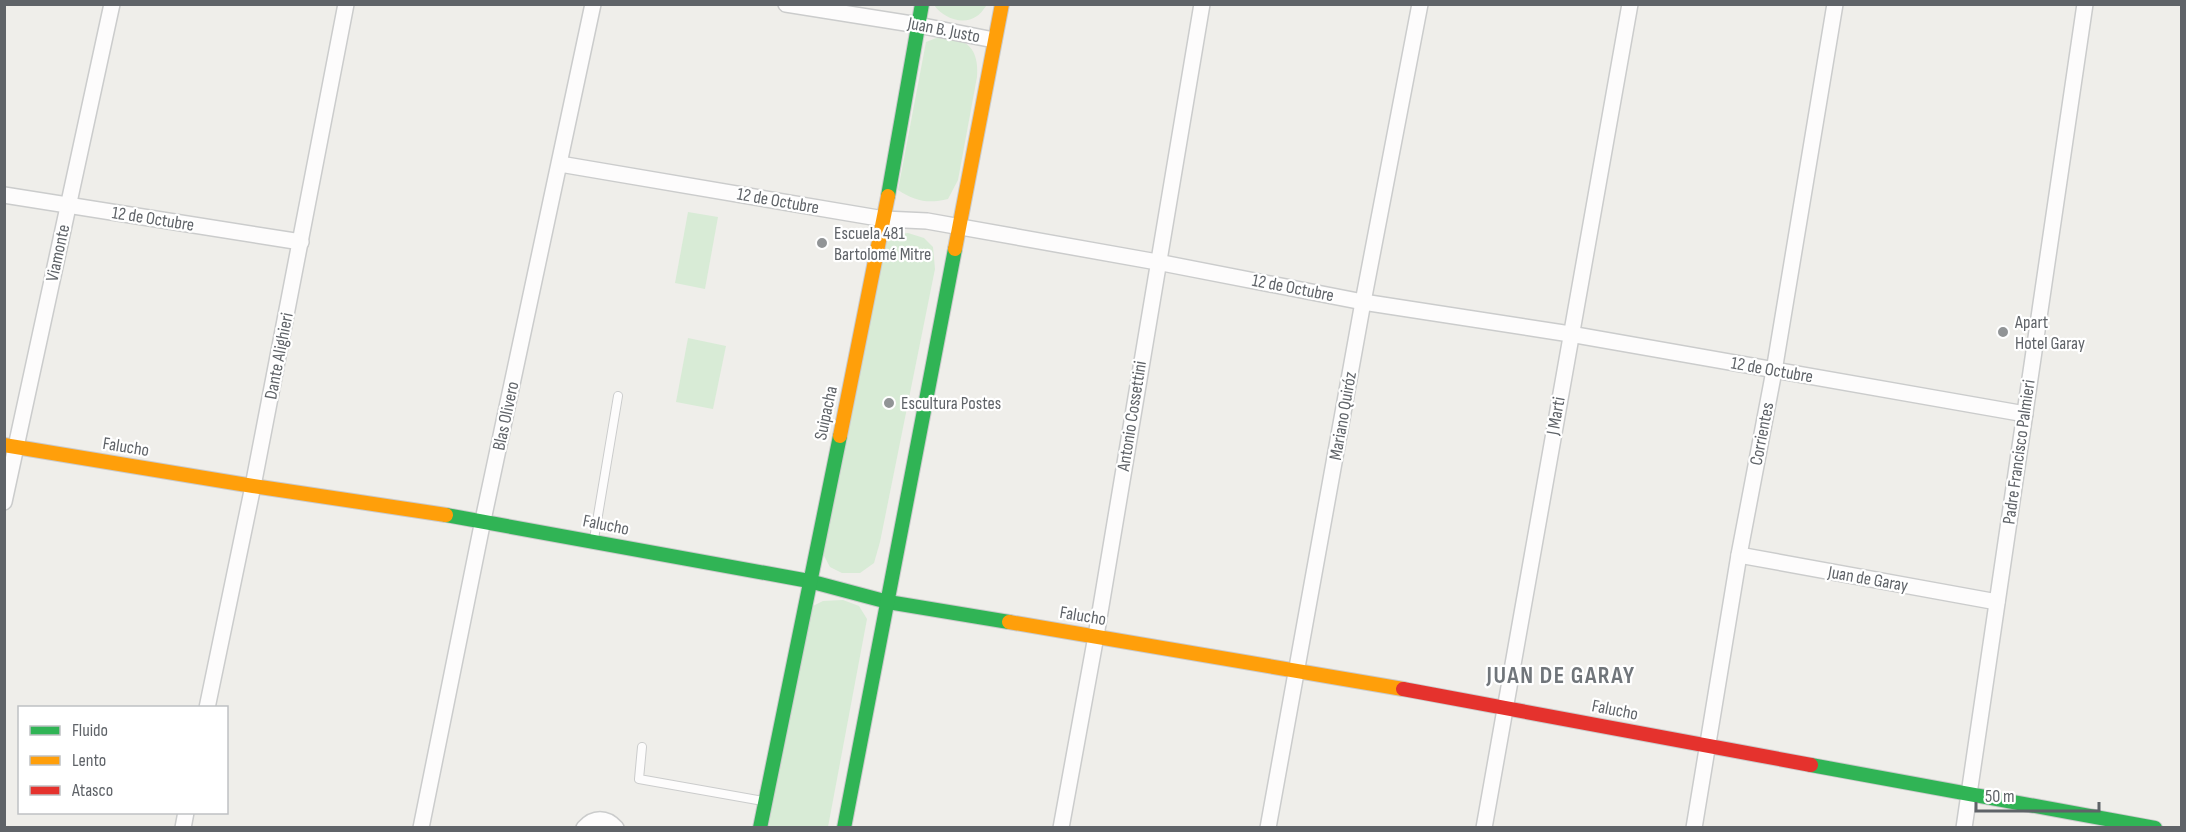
<svg xmlns="http://www.w3.org/2000/svg" width="2186" height="832" font-family="'Sofia Sans Condensed',sans-serif">
  <style>
    .green { fill: #d8ebd6 }
    .lines { fill: none; stroke-linecap: round; stroke-linejoin: round }
    .lane-casing { stroke: #cbcccc; stroke-width: 10 }
    .street-casing { stroke: #cbcccc; stroke-width: 18 }
    .fast-casing { stroke: #cacacb; stroke-width: 16 }
    .slow-casing { stroke: #cacacb; stroke-width: 16 }
    .jam-casing { stroke: #cacacb; stroke-width: 16 }
    .lane { stroke: #fdfcfc; stroke-width: 8 }
    .street { stroke: #fdfcfc; stroke-width: 15 }
    .fast { stroke: #30b455; stroke-width: 14 }
    .slow { stroke: #ff9f0a; stroke-width: 14 }
    .jam { stroke: #e5322d; stroke-width: 14 }
    .poi-dot { fill: #919496; stroke: #fff; stroke-width: 2 }
    .labels { text-anchor: middle; dominant-baseline: central; stroke-width: 4.5; stroke-linejoin: round; paint-order: stroke }
    .street-label { font-size: 18px; fill: #5f6368; stroke: #fff }
    .poi-label { font-size: 18px; fill: #5f6368; stroke: #fff; text-anchor: start }
    .district-label { font-size: 24px; font-weight: bold; letter-spacing: 1.5px; fill: #70757a; stroke: #fff }
  </style>
  <rect width="100%" height="100%" fill="#efeeea"/>
  <g class="green">
    <path d="M934,5V4L987,5C984,8 981,14 977,16C963,26 943,18 934,5Z"/>
    <path d="M939,37C967,38 979,48 977,77L958,180L948,199C928,204 915,201 898,190L926,42Z"/>
    <polygon points="688,212 718,217 705,289 675,283"/>
    <polygon points="908,233 924,238 933,247 935,269 880,542 874,563 860,573 842,573 830,567 822,552 885,241 894,235"/>
    <polygon points="688,338 726,346 713,409 676,402"/>
    <polygon points="843,600 859,606 867,619 828,827 767,828 809,608 823,601"/>
  </g>
  <g class="lines">
    <g class="lane-casing">
      <g id="lane">
        <polyline points="594,539 618,396"/>
        <polyline points="642,747 639,779 763,801"/>
      </g>
    </g>
    <g class="street-casing">
      <g id="street">
        <polyline points="786,4 918,25 994,40"/>
        <polyline points="560,164 884,219 927,221 1157,262 1363,302 1570,334 2025,414"/>
        <polyline points="4,195 301,242"/>
        <polyline points="4,502 112,4"/>
        <polyline points="1739,555 1997,602"/>
        <polyline points="207,708 253,486 346,4"/>
        <polyline points="183,828 186,812"/>
        <polyline points="421,828 483,520 593,4"/>
        <path d="M584,828C594,817 606,817 616,828"/>
        <polyline points="1061,828 1096,636 1202,4"/>
        <polyline points="1268,828 1363,302 1420,4"/>
        <polyline points="1484,828 1630,4"/>
        <polyline points="1694,828 1739,555 1774,371 1835,4"/>
        <polyline points="1964,828 2085,4"/>
      </g>
    </g>
    <g class="fast-casing">
      <g id="fast">
        <polyline points="888,196 922,4"/>
        <polyline points="446,515 809,581 888,602 1009,622"/>
        <polyline points="1811,765 2155,828"/>
        <polyline points="760,828 840,436"/>
        <polyline points="844,828 955,249"/>
      </g>
    </g>
    <g class="slow-casing">
      <g id="slow">
        <polyline points="955,249 1002,4"/>
        <polyline points="840,436 888,196"/>
        <polyline points="4,445 253,486 446,515"/>
        <polyline points="1009,622 1403,689"/>
      </g>
    </g>
    <g class="jam-casing">
      <polyline id="jam" points="1403,689 1811,765"/>
    </g>
    <use href="#lane" class="lane"/>
    <use href="#street" class="street"/>
    <use href="#fast" class="fast"/>
    <use href="#slow" class="slow"/>
    <use href="#jam" class="jam"/>
  </g>
  <g class="poi-dot">
    <circle cx="822" cy="243" r="6"/>
    <circle cx="2003" cy="332" r="6"/>
    <circle cx="889" cy="403" r="6"/>
  </g>
  <g class="labels">
    <g class="street-label">
      <text transform="translate(944 30) rotate(11)">Juan B. Justo</text>
      <text transform="translate(778 201) rotate(10)">12 de Octubre</text>
      <text transform="translate(153 219) rotate(9)">12 de Octubre</text>
      <text transform="translate(58 253) rotate(-78)">Viamonte</text>
      <text transform="translate(1293 288) rotate(11)">12 de Octubre</text>
      <text transform="translate(279 356) rotate(-79)">Dante Alighieri</text>
      <text transform="translate(1772 370) rotate(10)">12 de Octubre</text>
      <text transform="translate(826 413) rotate(-78)">Suipacha</text>
      <text transform="translate(506 416) rotate(-78)">Blas Olivero</text>
      <text transform="translate(1132 416) rotate(-81)">Antonio Cossettini</text>
      <text transform="translate(1343 416) rotate(-80)">Mariano Quiróz</text>
      <text transform="translate(1556 416) rotate(-80)">J Marti</text>
      <text transform="translate(1762 434) rotate(-79)">Corrientes</text>
      <text transform="translate(126 447) rotate(9)">Falucho</text>
      <text transform="translate(2019 452) rotate(-82)">Padre Francisco Palmieri</text>
      <text transform="translate(606 525) rotate(11)">Falucho</text>
      <text transform="translate(1868 579) rotate(10)">Juan de Garay</text>
      <text transform="translate(1083 616) rotate(9)">Falucho</text>
      <text transform="translate(1615 710) rotate(11)">Falucho</text>
    </g>
    <g class="poi-label">
      <text x="834" y="233">Escuela 481<tspan x="834" dy="21">Bartolomé Mitre</tspan></text>
      <text x="2015" y="322">Apart<tspan x="2015" dy="21">Hotel Garay</tspan></text>
      <text x="901" y="403">Escultura Postes</text>
    </g>
    <g class="district-label">
      <text x="1561" y="675">JUAN DE GARAY</text>
    </g>
  </g>
  <rect width="2186" height="832" fill="none" stroke="#5f6368" stroke-width="12"/>
  <rect x="18" y="706" width="210" height="108" fill="#ffffff" stroke="#bfc1c3" stroke-width="1.5"/>
  <rect x="30" y="726" width="30" height="9" fill="#30b455" stroke="#bfc1c3" stroke-width="1.5"/>
  <text x="72" y="736" font-size="18" fill="#5f6368">Fluido</text>
  <rect x="30" y="756" width="30" height="9" fill="#ff9f0a" stroke="#bfc1c3" stroke-width="1.5"/>
  <text x="72" y="766" font-size="18" fill="#5f6368">Lento</text>
  <rect x="30" y="786" width="30" height="9" fill="#e5322d" stroke="#bfc1c3" stroke-width="1.5"/>
  <text x="72" y="796" font-size="18" fill="#5f6368">Atasco</text>
  <path d="M1976 802v9h123v-9" fill="none" stroke="#5f6368" stroke-width="3"/>
  <text x="1985" y="802" font-size="18" fill="#5f6368" stroke="#ffffff" stroke-width="4.5" paint-order="stroke">50 m</text>
</svg>
